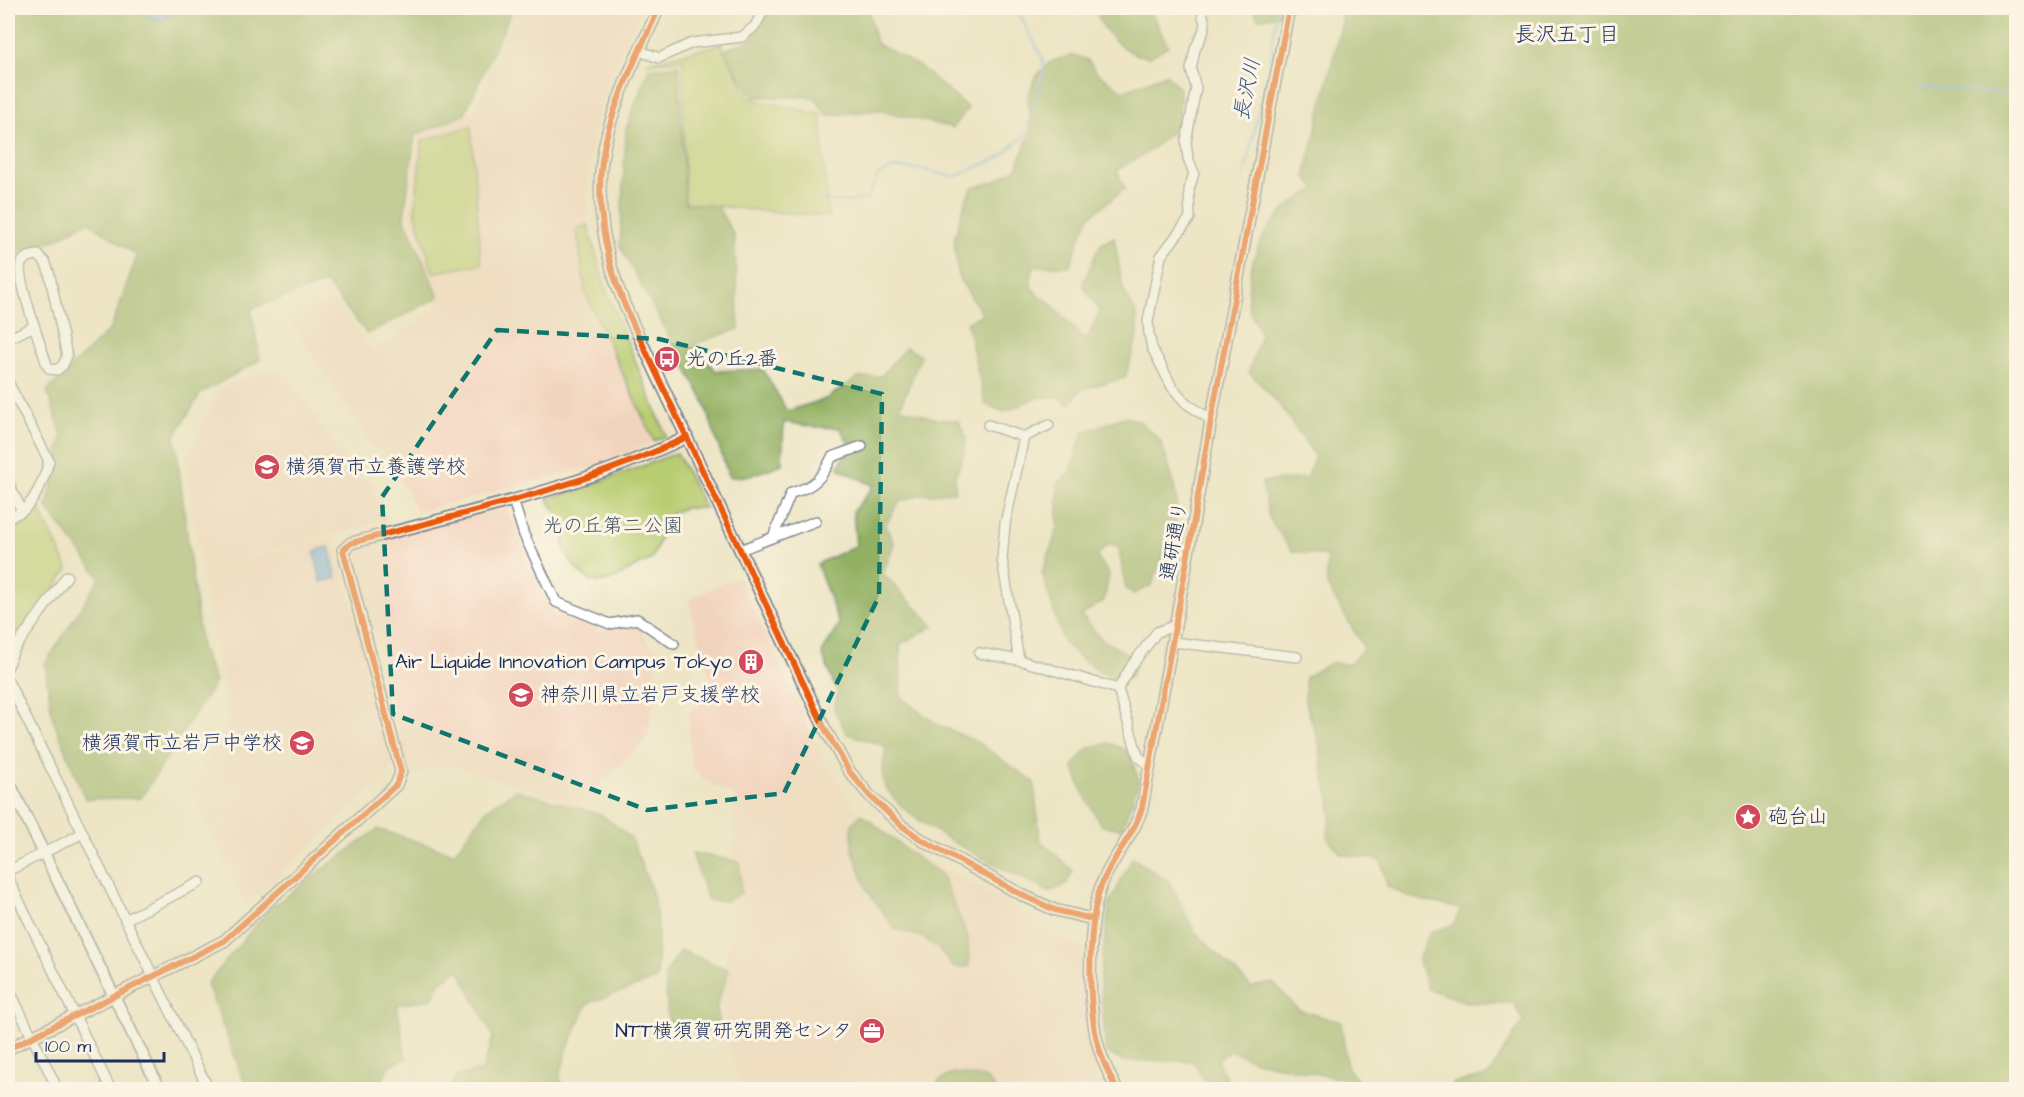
<svg xmlns="http://www.w3.org/2000/svg" width="2024" height="1097" font-family="'Architects Daughter','Klee One',sans-serif">
  <style>
    .built { fill: #f2d4be }
    .green { fill: #b8cc70; stroke: #6a7e67; stroke-width: 1.5 }
    .forest { fill: #92b062; stroke: #567060; stroke-width: 1.5 }
    .water { fill: #73ace3; stroke: #476ea0; stroke-width: 1.5 }
    .lines { fill: none; stroke-linecap: round; stroke-linejoin: round }
    .stream { stroke: #73ace3; stroke-width: 2 }
    .minor-casing { stroke: #848a92; stroke-width: 12 }
    .tertiary-casing { stroke: #848a92; stroke-width: 14 }
    .minor { stroke: #fff; stroke-width: 9 }
    .tertiary { stroke: #fff; stroke-width: 10 }
    .cycleway-casing { stroke: #fcf5e5; stroke-width: 10 }
    .cycleway { stroke: #e8590c; stroke-width: 6 }
    .marked { fill: none; stroke: #0f766e; stroke-width: 4.5; stroke-dasharray: 12 8; stroke-linejoin: round }
    .labels { text-anchor: middle; dominant-baseline: central; stroke-width: 6; stroke-linejoin: round; paint-order: stroke }
    .poi-label { font-size: 20px; fill: #1b2f5e; stroke: #fcf5e5; text-anchor: start }
    .park-label { font-size: 20px; fill: #425662; stroke: #fcf5e5 }
    .street-label { font-size: 20px; fill: #1b2f5e; stroke: #fcf5e5 }
    .neighbourhood-label { font-size: 21px; fill: #1b2f5e; stroke: #fcf5e5 }
    .water-label { font-size: 21px; font-style: italic; fill: #355486; stroke: #fcf5e5 }
  </style>
  <rect width="100%" height="100%" fill="#fcf5e5"/>
  <filter id="ink" filterUnits="userSpaceOnUse"><feTurbulence type="fractalNoise" baseFrequency=".0167" numOctaves="2"/><feDisplacementMap in="SourceGraphic" scale="12" xChannelSelector="R" yChannelSelector="G"/><feConvolveMatrix kernelMatrix="1 2 1 2 8 2 1 2 1" color-interpolation-filters="sRGB"/></filter>
  <filter id="wash" filterUnits="userSpaceOnUse"><feTurbulence type="fractalNoise" baseFrequency=".008" numOctaves="4" result="noise"/><feDisplacementMap in="SourceGraphic" scale="24" xChannelSelector="R" yChannelSelector="G"/><feGaussianBlur stdDeviation="1.35" result="paint"/><feColorMatrix in="noise" values="0 0 0 0 0 0 0 0 0 0 0 0 0 0 0 0 0 1.4 0 .05"/><feComposite in="paint" operator="in"/></filter>
  <g filter="url(#wash)">
    <rect width="100%" height="100%" fill="#ede5c5"/>
    <g class="built">
      <polygon points="516,8 644,8 620,51 596,115 589,161 586,203 591,246 601,286 665,427 664,438 588,468 416,512 392,460 372,445 291,322 333,298 373,350 438,307 433,279 410,216 418,138 474,111"/>
      <polygon points="278,368 282,375 287,373 351,472 372,484 386,521 202,568 185,461 220,387"/>
      <polygon points="507,508 549,607 554,612 598,631 609,631 635,623 657,653 649,737 575,806 460,767 427,769 410,779 354,549 356,544"/>
      <polygon points="334,537 392,766 389,774 245,907 191,789 230,720 200,570"/>
      <polygon points="738,576 825,763 855,808 880,830 921,857 1005,902 1050,931 1084,949 1085,1018 1092,1061 1103,1089 743,1089 731,1055 722,1000 731,920 736,797 707,781 691,766 688,713 714,692 688,600"/>
    </g>
    <g class="green">
      <polygon points="722,44 748,98 821,114 828,217 685,203 683,60 646,63"/>
      <polygon points="471,126 481,264 433,273 415,211 422,141"/>
      <polygon points="588,225 605,287 666,436 654,441 585,292 577,228"/>
      <path d="M677,453L705,508H684L673,512L667,521L652,559C619,570 601,603 572,563C562,550 562,542 567,528L547,499L605,480Z"/>
      <polygon points="39,508 68,569 8,657 8,524"/>
    </g>
    <g class="forest">
      <polygon points="8,8 513,8 464,115 415,135 404,217 439,297 367,334 326,283 251,309 260,360 201,393 175,435 201,647 215,682 141,798 85,799 52,716 45,664 100,578 47,508 62,435 47,391 111,328 137,256 88,221 57,239 8,257"/>
      <polygon points="769,8 868,8 876,43 919,66 968,108 953,128 878,110 827,116 815,97 753,97 723,51 752,39"/>
      <path d="M1096,8H1149L1168,46L1150,57C1144,56 1136,55 1131,52C1116,45 1097,24 1096,8Z"/>
      <path d="M1252,8H1293C1285,16 1270,17 1258,18Z"/>
      <path d="M1341,8H2016V1089H1449L1453,1083L1488,1076L1523,1021L1514,1003H1469L1428,989L1418,960L1430,932L1453,925L1461,909L1408,897L1387,886L1381,860L1341,854L1327,837L1331,816L1330,798L1324,776L1318,739L1305,702V677L1331,663L1350,664L1364,648L1327,585V556L1292,551L1269,518L1262,482L1307,478L1315,456L1279,404L1249,372L1261,334C1257,325 1251,315 1248,305C1247,298 1249,289 1249,282C1253,240 1279,207 1316,189L1305,176L1342,22Z"/>
      <polygon points="1073,55 1088,60 1096,72 1123,91 1166,74 1180,89 1179,126 1148,152 1117,170 1125,189 1090,216 1080,237 1070,266 1034,266 1030,283 1038,296 1048,301 1086,341 1100,311 1082,285 1100,245 1114,237 1123,290 1137,314 1138,335 1125,378 1082,389 1069,405 1060,397 1036,398 1004,412 985,404 967,323 982,314 958,276 954,240 966,199 973,187 994,182 1017,168 1031,129 1028,98 1035,77 1050,62"/>
      <path d="M679,65L685,203L717,206L734,235L739,329L694,344L716,371L763,369L787,411L826,399L857,378L881,376L906,347L921,356L900,408L937,419L958,420L966,437L964,454L955,476V492L918,495L899,502L885,525L894,543L883,574L934,626L900,644L901,698L938,725L977,742L1034,782L1040,840L1073,871L1066,885L1049,892C1009,870 901,824 884,783C881,773 885,756 886,746L847,734L834,709L838,692L833,682L822,653L839,624L817,564L856,546L853,511L874,486L838,468L850,445L840,428L815,427L784,422L782,464L750,476L729,477L703,399L620,246L626,129L649,69Z"/>
      <polygon points="1124,417 1138,420 1160,440 1170,469 1177,500 1175,533 1163,556 1152,585 1134,594 1126,589 1118,545 1107,545 1097,556 1109,575 1104,601 1081,615 1101,639 1138,660 1131,678 1116,680 1100,672 1080,658 1063,641 1042,573 1058,528 1058,483 1070,472 1083,432"/>
      <polygon points="1109,743 1129,751 1139,781 1122,829 1101,825 1081,789 1073,766 1088,748"/>
      <polygon points="516,790 602,815 631,838 653,894 658,925 657,979 588,1003 568,1047 559,1078 566,1089 448,1089 457,1076 483,1070 493,1037 459,969 441,981 432,999 397,1005 406,1058 389,1066 382,1081 386,1089 247,1089 207,984 269,909 378,829 454,853 487,809"/>
      <polygon points="862,814 909,852 941,874 968,937 969,967 953,967 939,949 922,937 895,929 867,890 852,848 852,823"/>
      <polygon points="692,853 740,862 741,893 726,901 708,901"/>
      <polygon points="1132,858 1169,881 1195,932 1251,987 1273,983 1299,1010 1341,1022 1347,1067 1358,1080 1327,1076 1255,1061 1231,1050 1217,1060 1232,1089 1210,1089 1193,1061 1122,1061 1106,1052 1100,979 1109,905"/>
      <polygon points="680,950 729,970 717,1005 719,1036 668,1021 665,975"/>
      <polygon points="953,1073 986,1078 995,1089 938,1089 938,1082"/>
    </g>
    <g class="water">
      <polygon points="125,8 179,8 161,21"/>
      <polygon points="329,547 337,578 321,582 314,551"/>
    </g>
    <g class="lines">
      <g class="stream">
        <polyline points="1918,86 2003,94 2016,89"/>
        <polyline points="1244,176 1267,73 1278,8"/>
        <polyline points="817,200 848,202 867,199 878,175 893,168 919,169 954,177 1000,157 1023,137 1037,99 1044,70 1043,59 1021,17 1019,8"/>
      </g>
    </g>
  </g>
  <g filter="url(#ink)">
    <g class="lines">
      <g class="minor-casing">
        <g id="minor">
          <polyline points="1201,8 1205,24 1203,33 1195,49 1191,70 1196,88 1186,142 1188,158 1194,173 1189,190 1190,218 1161,256 1148,321 1149,334 1152,348 1172,387 1186,403 1211,420"/>
          <polyline points="640,51 659,58 692,43 742,37 755,26 765,8"/>
          <path d="M38,255L45,262L49,272L67,356L63,365L57,370L50,369L47,365C42,349 16,276 21,264C24,257 31,256 38,255Z"/>
          <polyline points="8,339 34,326"/>
          <path d="M8,382L49,461C45,477 35,502 21,512C17,514 12,516 8,518"/>
          <polyline points="988,425 1024,437 1049,425"/>
          <polyline points="8,482 22,511"/>
          <polyline points="513,500 524,535 556,602 610,624 637,619 674,644"/>
          <path d="M773,537L791,493C814,487 822,478 832,457L862,446"/>
          <polyline points="740,550 816,521"/>
          <polyline points="1173,642 1297,657"/>
          <polyline points="979,653 1019,660 1118,689"/>
          <polyline points="1019,660 1002,559 1005,524 1024,437"/>
          <polyline points="8,666 13,651 67,576"/>
          <polyline points="8,681 209,1090"/>
          <polyline points="1150,766 1138,756 1118,689 1132,665 1157,632 1176,625"/>
          <polyline points="8,871 83,833"/>
          <polyline points="8,878 111,1090"/>
          <polyline points="125,920 200,882"/>
          <polyline points="8,987 58,1090"/>
          <polyline points="8,1085 10,1090"/>
        </g>
      </g>
      <g class="tertiary-casing">
        <g id="tertiary">
          <path d="M659,8C641,48 620,88 608,131C590,196 605,265 633,324L825,729L849,771L870,796L902,826L922,840L1024,896L1055,910L1092,919"/>
          <polyline points="8,780 160,1090"/>
          <path d="M8,1049L224,941L396,785L401,772L343,550L351,543C464,513 581,488 687,437"/>
          <path d="M1117,1090C1110,1076 1103,1063 1099,1048C1087,1008 1087,918 1103,881C1114,855 1134,835 1142,808L1186,566L1211,420L1289,8"/>
        </g>
      </g>
      <use href="#minor" class="minor"/>
      <use href="#tertiary" class="tertiary"/>
      <g class="cycleway-casing">
        <g id="cycleway">
          <path d="M659,8C641,48 620,88 608,131C590,196 605,265 633,324L825,729L849,771L870,796L902,826L922,840L1024,896L1055,910L1092,919"/>
          <path d="M8,1049L224,941L396,785L401,772L343,550L351,543C464,513 581,488 687,437"/>
          <path d="M1117,1090C1110,1076 1103,1063 1099,1048C1087,1008 1087,918 1103,881C1114,855 1134,835 1142,808L1186,566L1211,420L1289,8"/>
        </g>
      </g>
      <use href="#cycleway" class="cycleway"/>
    </g>
  </g>
  <path d="M0 0H2024V1097H0ZM497,330L659,339L882,394L879,596L784,793L647,810L393,714L382,497Z" fill="#ede5c5" fill-opacity=".55" fill-rule="evenodd"/>
  <path class="marked" d="M497,330L659,339L882,394L879,596L784,793L647,810L393,714L382,497Z"/>
  <defs>
    <g id="bus-disc" transform="scale(1.35)"><circle r="9.5" fill="#d1495b" stroke="#fcf5e5"/><path d="M-5-6H5V4H4V6H2V4H-2V6H-4V4H-5ZM-3.5-4V0h7V-4ZM-3.5 1.2v1.5H-2V1.2ZM2 1.2v1.5H3.5V1.2Z" fill="#fff"/></g>
    <g id="school-disc" transform="scale(1.35)"><circle r="9.5" fill="#d1495b" stroke="#fcf5e5"/><path d="M0-5L7-2L0 1L-7-2ZM-4 1L0 2.5L4 1V4Q0 6-4 4Z" fill="#fff"/></g>
    <g id="building-disc" transform="scale(1.35)"><circle r="9.5" fill="#d1495b" stroke="#fcf5e5"/><path d="M-4-6H4V6H1V3H-1V6H-4ZM-2.5-4.3h1.7v1.8h-1.7ZM.8-4.3h1.7v1.8H.8ZM-2.5-1h1.7V.8h-1.7ZM.8-1h1.7V.8H.8Z" fill="#fff"/></g>
    <g id="sight-disc" transform="scale(1.35)"><circle r="9.5" fill="#d1495b" stroke="#fcf5e5"/><path d="M0-6L1.8-2.2L6-1.7L2.9 1.2L3.7 5.4L0 3.3L-3.7 5.4L-2.9 1.2L-6-1.7L-1.8-2.2Z" fill="#fff"/></g>
    <g id="office-disc" transform="scale(1.35)"><circle r="9.5" fill="#d1495b" stroke="#fcf5e5"/><path d="M-6-3h4V-5.5h4V-3h4V5H-6ZM-1-4.5V-3h2v-1.5ZM-6 0V1H6V0Z" fill="#fff"/></g>
  </defs>
  <g fill-rule="evenodd">
    <use href="#bus-disc" x="667" y="359"/>
    <use href="#school-disc" x="267" y="467"/>
    <use href="#building-disc" x="751" y="662"/>
    <use href="#school-disc" x="521" y="695"/>
    <use href="#school-disc" x="302" y="743"/>
    <use href="#sight-disc" x="1748" y="817"/>
    <use href="#office-disc" x="872" y="1031"/>
  </g>
  <g class="labels">
    <g class="poi-label">
      <text x="686" y="359">光の丘2番</text>
      <text x="286" y="467">横須賀市立養護学校</text>
      <text x="732" y="662" text-anchor="end">Air Liquide Innovation Campus Tokyo</text>
      <text x="540" y="695">神奈川県立岩戸支援学校</text>
      <text x="282" y="743" text-anchor="end">横須賀市立岩戸中学校</text>
      <text x="1768" y="817">砲台山</text>
      <text x="852" y="1031" text-anchor="end">NTT横須賀研究開発センタ</text>
    </g>
    <g class="park-label">
      <text x="613" y="526">光の丘第二公園</text>
    </g>
    <g class="street-label">
      <text transform="translate(1174 541) rotate(-80)">通研通り</text>
    </g>
    <g class="neighbourhood-label">
      <text x="1567" y="34">長沢五丁目</text>
    </g>
    <g class="water-label">
      <text transform="translate(1247 89) rotate(-79)">長沢川</text>
    </g>
  </g>
  <rect width="2024" height="1097" fill="none" stroke="#fcf5e5" stroke-width="30"/>
  <path d="M36 1052v9h128v-9" fill="none" stroke="#1b2f5e" stroke-width="3"/>
  <text x="45" y="1052" font-size="18" fill="#1b2f5e" stroke="#fcf5e5" stroke-width="4.5" paint-order="stroke">100 m</text>
</svg>
